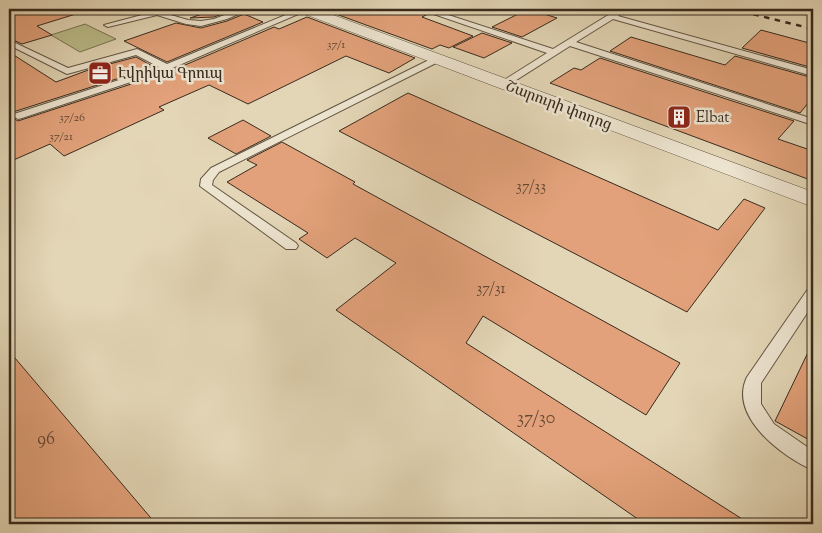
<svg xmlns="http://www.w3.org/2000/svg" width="822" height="533" viewBox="0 0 822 533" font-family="'Sorts Mill Goudy','Noto Serif Armenian',serif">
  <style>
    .green { fill: #babc89; stroke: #797453 }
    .building { fill: #e2a17a; stroke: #382b1d }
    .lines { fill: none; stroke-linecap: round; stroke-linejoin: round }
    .lane-casing { stroke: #635643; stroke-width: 2 }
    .street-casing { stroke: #635643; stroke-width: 1 }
    .lane { fill: #ede4d0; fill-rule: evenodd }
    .street { fill: #ede4d0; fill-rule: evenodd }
    .rail { stroke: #382b1d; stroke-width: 2.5; stroke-dasharray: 5.5 5.5; stroke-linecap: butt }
    .labels { text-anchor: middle; stroke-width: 5; stroke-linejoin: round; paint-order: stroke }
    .far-number-label { font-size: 12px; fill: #624834 }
    .far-poi-label { font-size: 15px; fill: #382b1d; stroke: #ede4d0; text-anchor: start }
    .far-street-label { font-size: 15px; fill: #382b1d; stroke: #ede4d0 }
    .number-label { font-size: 15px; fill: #624834 }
    .near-number-label { font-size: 18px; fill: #624834 }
  </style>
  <rect width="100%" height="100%" fill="#e3d6b6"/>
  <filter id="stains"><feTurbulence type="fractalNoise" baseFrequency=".004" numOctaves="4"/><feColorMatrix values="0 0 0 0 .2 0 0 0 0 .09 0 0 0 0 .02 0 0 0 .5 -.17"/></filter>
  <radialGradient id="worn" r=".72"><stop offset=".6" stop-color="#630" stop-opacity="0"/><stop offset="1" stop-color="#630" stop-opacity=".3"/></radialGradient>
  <path class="green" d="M85 24 116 39 80 52 51 35Z"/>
  <g class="building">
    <path d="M29 9H78L79 13 37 26 52 35 22 44 9 38V10L14 13Z"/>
    <path d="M217 9 233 10 214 17 190 18Z"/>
    <path d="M328 9H417L428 14 422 17 473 36 449 48 440 45 432 49 325 10Z"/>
    <path d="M528 9 557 18 522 37 492 27Z"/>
    <path d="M244 14 263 22 167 62 124 41 176 23 201 28 227 21Z"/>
    <path d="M307 17 415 58 389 73 346 56 248 104 209 85 159 107 164 110 64 156 50 144 9 162V52L56 82 91 69 136 57 154 67 13 112 11 117 18 121 171 71 274 27 279 29Z"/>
    <path d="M761 30 813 44V68L742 48Z"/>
    <path d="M482 33 512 43 484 58 453 47Z"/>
    <path d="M631 37 725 65 735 56 813 78V97L800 113 610 51Z"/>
    <path d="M600 58 794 121 778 139 813 151V181L550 83 574 68 581 70Z"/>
    <path d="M408 93 718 230 744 199 765 208 687 312 339 131Z"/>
    <path d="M243 120 271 136 236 154 208 138Z"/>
    <path d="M282 142 355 182 353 184 680 363 646 415 483 316 466 343 750 524H645L336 310 396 263 355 238 327 258 299 239 308 233 227 182 257 165 247 160Z"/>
    <path d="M813 342V442L775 421Z"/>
    <path d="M9 351 156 524H9Z"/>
  </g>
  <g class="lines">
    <g class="lane-casing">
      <g id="lane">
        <path d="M240 9H250L227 19 201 26 186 24 157 15 108 27 104 25 157 11 188 20 201 21 214 19Z"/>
        <path d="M300 9H310L170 69 22 118 18 119 13 116 14 114 159 67 136 55 67 74 9 45V40L68 68 137 49 167 64Z"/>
        <path d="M419 9H430L553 49 618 9H627L618 16 813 70V76L613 19 576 42 813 119V125L570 46 507 86H501V82L547 53Z"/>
        <path d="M437 56 441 59 440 61 219 172 213 180 212 185 296 243 298 246 296 249H286L200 186 201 179 211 168Z"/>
        <path d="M813 288V304L761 383V404L774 424 813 451V470C782 457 728 416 747 377L808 289Z"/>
      </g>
    </g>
    <g class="street-casing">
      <path id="street" d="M296 9H317L813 192V207L299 12Z"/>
    </g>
    <use href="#lane" class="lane"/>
    <use href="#street" class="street"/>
    <path class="rail" d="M732 9 813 29"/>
  </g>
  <defs>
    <g id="office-square" transform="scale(1.25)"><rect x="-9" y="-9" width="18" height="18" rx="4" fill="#8f2418" stroke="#ede4d0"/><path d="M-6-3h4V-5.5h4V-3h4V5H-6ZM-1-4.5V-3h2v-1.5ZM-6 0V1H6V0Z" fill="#fff"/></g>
    <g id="building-square" transform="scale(1.25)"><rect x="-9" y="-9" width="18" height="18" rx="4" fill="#8f2418" stroke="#ede4d0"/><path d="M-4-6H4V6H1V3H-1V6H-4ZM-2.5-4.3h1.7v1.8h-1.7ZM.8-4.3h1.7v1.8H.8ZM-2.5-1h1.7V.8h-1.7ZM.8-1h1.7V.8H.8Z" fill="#fff"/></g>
  </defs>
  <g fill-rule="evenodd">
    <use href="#office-square" x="100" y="73"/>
    <use href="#building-square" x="679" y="117"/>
  </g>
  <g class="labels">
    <g class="far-number-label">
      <text x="336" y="48">37/1</text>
      <text x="72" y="121">37/26</text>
      <text x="61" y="140">37/21</text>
    </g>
    <g class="far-poi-label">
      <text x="118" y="78">Էվրիկա Գրուպ</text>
      <text x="696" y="122">Elbat</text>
    </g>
    <g class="far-street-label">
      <text transform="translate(559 105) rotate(21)" y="5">Շարուրի փողոց</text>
    </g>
    <g class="number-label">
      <text x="531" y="191">37/33</text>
      <text x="491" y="293">37/31</text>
    </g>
    <g class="near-number-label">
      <text x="536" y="423">37/30</text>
      <text x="46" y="444">96</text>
    </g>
  </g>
  <rect width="822" height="533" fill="none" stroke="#e3d6b6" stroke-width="30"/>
  <rect x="10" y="10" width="802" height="513" fill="none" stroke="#382b1d" stroke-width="2.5"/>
  <rect x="15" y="15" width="792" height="503" fill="none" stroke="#382b1d"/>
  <rect width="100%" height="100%" filter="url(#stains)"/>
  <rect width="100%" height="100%" fill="url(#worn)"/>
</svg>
